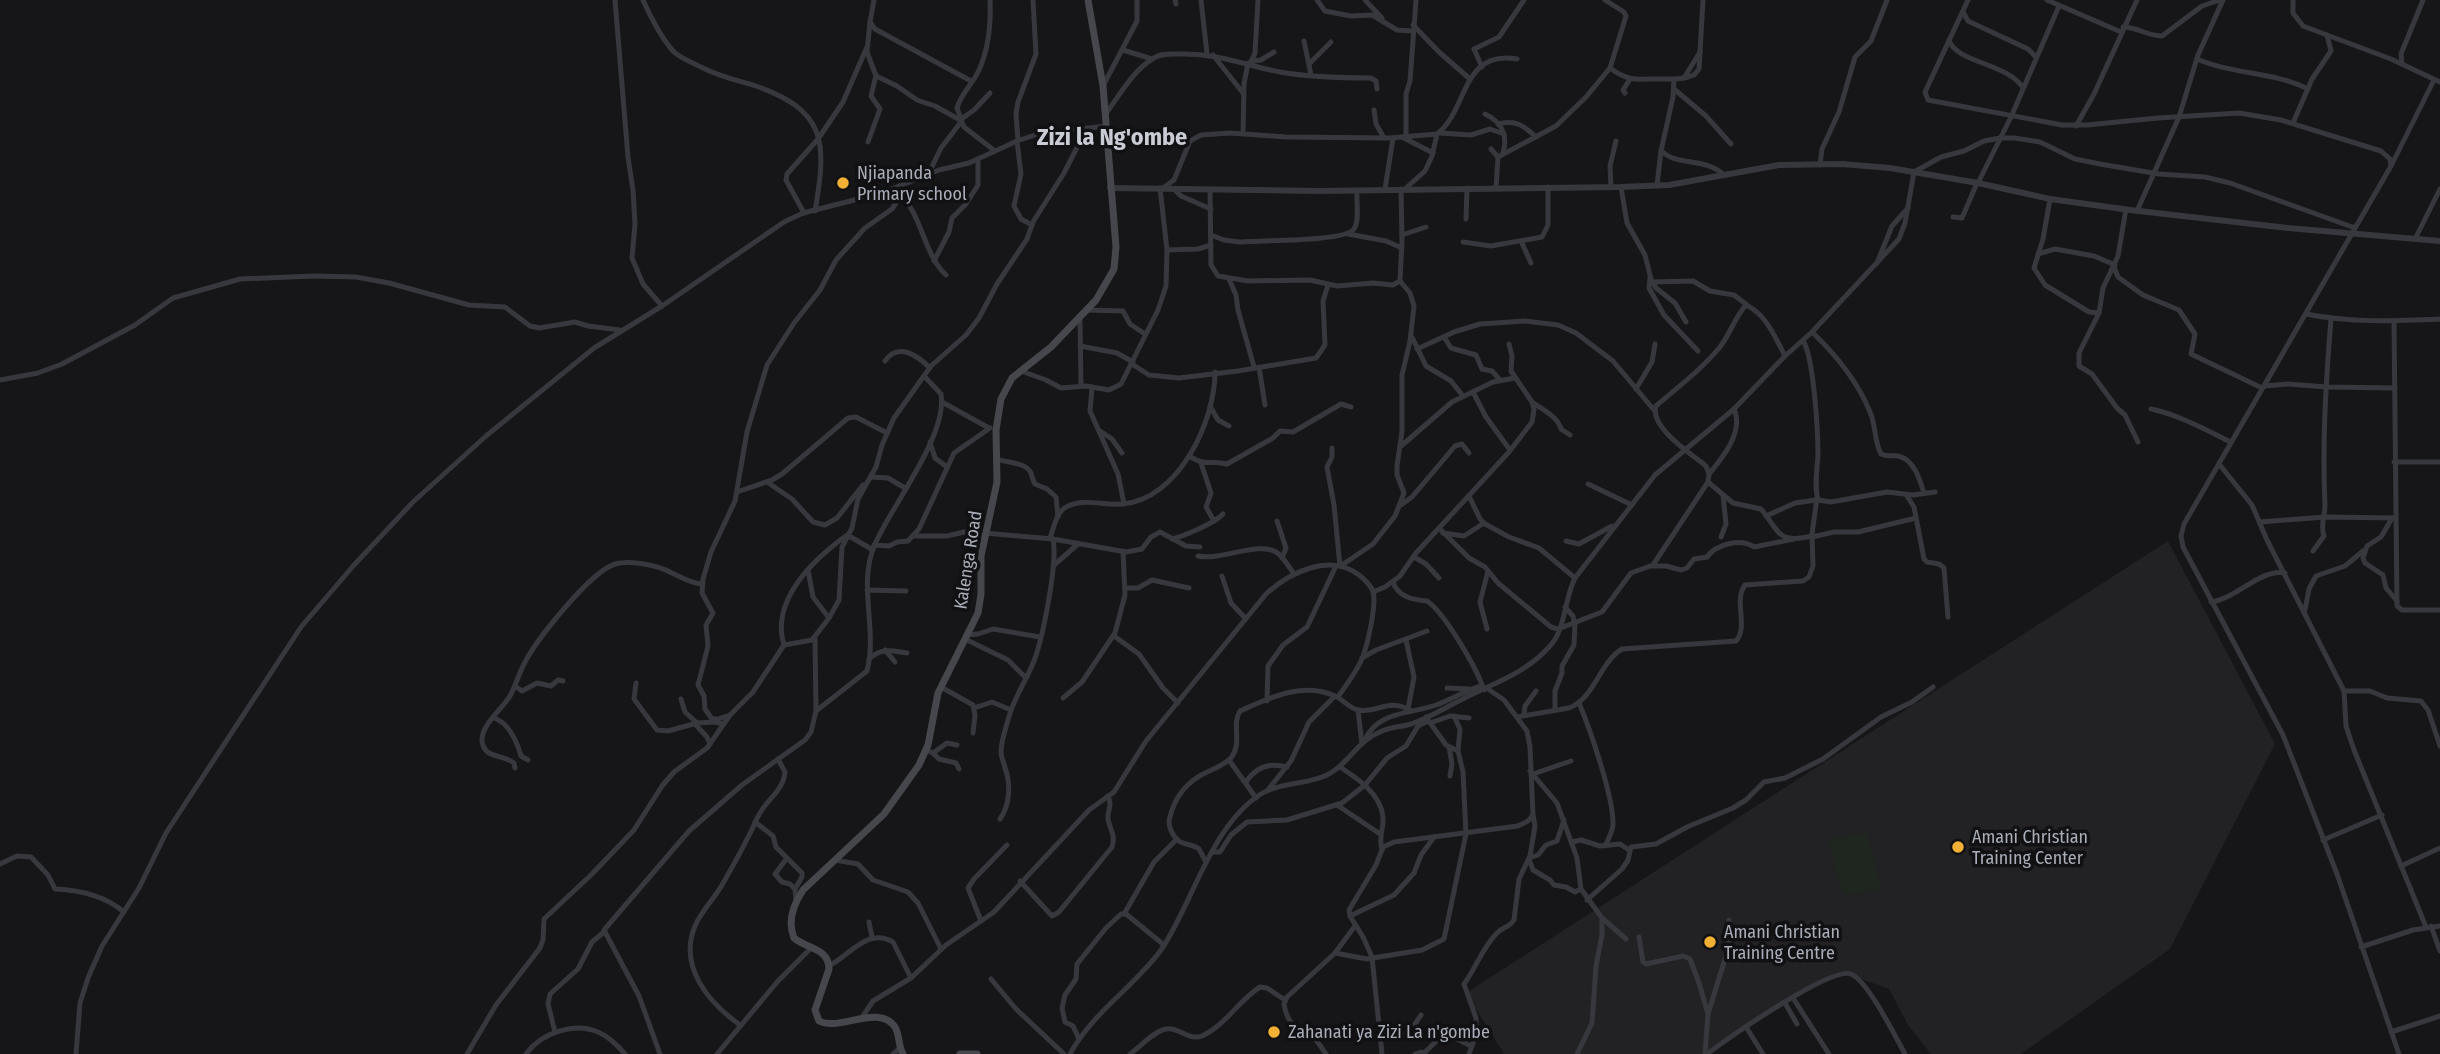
<svg xmlns="http://www.w3.org/2000/svg" width="2440" height="1054" viewBox="0 0 2440 1054" font-family="'Fira Sans Condensed',sans-serif">
  <style>
    .built { fill: #222225 }
    .green { fill: #1e261f }
    .lines { fill: none; stroke-linecap: round; stroke-linejoin: round }
    .minor { stroke: #37383d; stroke-width: 5 }
    .tertiary { stroke: #37383d; stroke-width: 6 }
    .secondary { stroke: #45474d; stroke-width: 7 }
    .poi-dot { fill: #f2b134; stroke: #111113; stroke-width: 2.5 }
    .labels { text-anchor: middle; stroke-width: 7; stroke-linejoin: round; paint-order: stroke }
    .poi-label { font-size: 18px; fill: #a8adb8; stroke: #111113; text-anchor: start }
    .street-label { font-size: 18px; fill: #a8adb8; stroke: #111113 }
    .district-label { font-size: 24px; font-weight: bold; fill: #c9ccd4; stroke: #111113 }
  </style>
  <rect width="100%" height="100%" fill="#161618"/>
  <path class="built" d="M2168 541 2275 744 2170 949 2021 1054H1931L1908 1025 1889 989 1845 973 1820 981 1707 1054H1504L1466 993Z"/>
  <path class="green" d="M1867 832 1881 889 1843 895 1828 840Z"/>
  <g class="lines">
    <g class="minor">
      <path d="M615 0 628 157 633 190 635 224 632 258 643 284 662 306"/>
      <path d="M643 0C651 18 660 36 673 51 680 58 693 63 701 67 718 76 735 80 753 85 827 110 827 142 815 211"/>
      <path d="M874 0 870 22 875 29 971 81"/>
      <path d="M990 0C991 24 989 48 979 70 973 84 961 93 957 108L964 127 995 151"/>
      <path d="M1175 0 1176 4"/>
      <path d="M1201 0 1207 54"/>
      <path d="M1317 0 1325 11 1351 16 1372 15 1397 30 1412 31"/>
      <path d="M1365 0 1382 18"/>
      <path d="M1968 0 1925 92 1928 100 2062 125H2087L2158 118 2239 113 2281 120 2381 151 2390 159 2391 166"/>
      <path d="M2047 0 2121 32"/>
      <path d="M2293 0V13L2303 26 2391 59 2440 82"/>
      <path d="M1963 12 1968 21 2028 49 2036 57"/>
      <path d="M870 22 867 52 876 76 897 86 917 100 935 106 960 120"/>
      <path d="M1413 25 1439 52 1470 79"/>
      <path d="M2123 27C2137 27 2148 36 2162 36L2202 6 2220 0"/>
      <path d="M1949 40C1956 63 2008 63 2023 88"/>
      <path d="M1304 41 1311 75"/>
      <path d="M1123 50 1152 59"/>
      <path d="M1213 55 1243 93"/>
      <path d="M2197 59C2234 75 2272 71 2308 89"/>
      <path d="M1252 61 1261 60 1274 52"/>
      <path d="M1310 63 1331 42"/>
      <path d="M1250 64 1255 53 1258 0"/>
      <path d="M2402 64 2401 54 2423 0"/>
      <path d="M1482 67 1474 49 1499 37 1524 0"/>
      <path d="M1610 68C1631 84 1641 78 1665 79 1676 79 1685 79 1694 75L1699 69 1703 0"/>
      <path d="M1684 78 1700 52"/>
      <path d="M1103 86 1137 21V0"/>
      <path d="M1674 89 1706 116 1731 144"/>
      <path d="M1625 93 1623 90 1630 79"/>
      <path d="M1374 110 1376 124 1384 138"/>
      <path d="M1485 114C1502 122 1508 136 1503 153"/>
      <path d="M1105 115C1119 96 1133 70 1154 58 1161 53 1172 54 1180 54 1219 53 1243 65 1280 72 1309 77 1342 78 1371 78L1376 81 1377 89"/>
      <path d="M960 120 974 110 990 93"/>
      <path d="M2293 123 2312 79 2331 51 2327 35"/>
      <path d="M1498 124C1516 119 1524 126 1536 137"/>
      <path d="M2076 126 2094 94 2137 0"/>
      <path d="M1440 133 1471 135 1490 129 1504 134"/>
      <path d="M1243 134 1244 84 1248 63"/>
      <path d="M1402 137 1433 153"/>
      <path d="M1406 137V94L1410 81 1416 0"/>
      <path d="M1018 140 1016 114 1018 102 1036 54 1033 0"/>
      <path d="M1017 141 1021 174 1014 206 1021 219 1032 225"/>
      <path d="M868 142 880 109 871 96 876 75"/>
      <path d="M1491 149 1498 157"/>
      <path d="M1661 150C1675 167 1704 156 1724 175"/>
      <path d="M1820 164 1822 149 1839 112 1855 57 1871 41 1887 0"/>
      <path d="M928 175 941 148 961 122"/>
      <path d="M1978 183 2011 117 2059 6"/>
      <path d="M1657 185 1661 151 1673 97 1674 80"/>
      <path d="M1611 187 1610 166 1616 141"/>
      <path d="M1621 187 1627 223 1645 255 1651 279 1656 288 1675 303 1686 322"/>
      <path d="M1163 188 1174 180 1190 141 1201 135 1230 133 1286 137 1389 138 1437 134C1468 111 1461 49 1517 59"/>
      <path d="M1406 188 1425 171 1432 156 1437 134"/>
      <path d="M1496 188 1498 157 1556 126 1586 97 1610 68 1626 16 1624 12 1605 0"/>
      <path d="M1174 189 1181 196 1211 209"/>
      <path d="M1385 189 1393 138"/>
      <path d="M1210 190 1211 265 1218 276 1248 281 1310 280 1337 286 1373 283 1393 285 1400 281 1402 241 1401 189"/>
      <path d="M898 193C923 214 922 252 946 275"/>
      <path d="M2050 199 2043 239 2034 268 2045 285 2089 312 2099 313"/>
      <path d="M2126 209 2118 256 2103 288 2099 313 2079 353V366L2092 374 2117 408 2125 415 2138 442"/>
      <path d="M2137 211 2179 117 2198 55 2223 0"/>
      <path d="M804 213 786 180 787 174 818 139 843 102 867 47"/>
      <path d="M1953 217 1962 218 1977 183"/>
      <path d="M1466 219 1467 188"/>
      <path d="M1348 234 1386 241 1402 248"/>
      <path d="M1211 235 1224 240 1239 242C1258 240 1346 242 1354 229 1360 220 1356 201 1357 190"/>
      <path d="M1402 235 1426 227"/>
      <path d="M2415 239 2440 189"/>
      <path d="M1521 241 1531 263"/>
      <path d="M1463 242 1491 246 1542 237 1548 225V187"/>
      <path d="M1167 250 1198 249 1211 245"/>
      <path d="M2038 254 2055 249 2094 256 2115 265"/>
      <path d="M934 261 949 232 952 218 966 204 978 185V159"/>
      <path d="M1877 263 1892 226 1908 208"/>
      <path d="M2114 267 2118 277 2143 295 2179 310 2195 334 2191 354 2262 388"/>
      <path d="M1650 278 1649 288 1664 315 1698 351"/>
      <path d="M1229 279 1236 295 1238 310 1254 367"/>
      <path d="M1652 282 1693 281 1710 291 1734 295 1747 305"/>
      <path d="M1087 310 1123 311 1130 324 1145 334"/>
      <path d="M2306 314C2350 323 2395 321 2440 319"/>
      <path d="M1080 318 1081 386"/>
      <path d="M2394 321 2397 606 2402 610H2440"/>
      <path d="M1812 332C1835 354 1858 382 1870 412 1876 425 1874 441 1881 454 1888 457 1891 455 1898 456 1914 459 1920 480 1924 493"/>
      <path d="M1412 337 1426 366 1451 381 1463 396"/>
      <path d="M1444 337 1451 348 1476 355 1482 369 1492 371 1500 380"/>
      <path d="M1803 341C1814 357 1818 433 1818 456 1817 470 1814 486 1818 500L1831 502 1887 492 1913 495 1935 492"/>
      <path d="M1080 346 1117 353 1133 362"/>
      <path d="M1417 349 1454 332 1480 324 1525 321 1558 325 1576 333 1613 361 1654 410"/>
      <path d="M885 361C898 342 917 355 930 368"/>
      <path d="M1132 364 1149 375 1179 378 1238 371 1316 358 1325 345 1323 301 1328 285"/>
      <path d="M1259 367 1265 405"/>
      <path d="M1021 371 1046 380 1061 388 1086 386 1109 390 1121 384 1158 310 1166 286 1167 250 1160 188"/>
      <path d="M0 380 38 373 62 364 135 325 173 298 240 279 314 276 356 277 389 283 469 305 505 307 530 326 539 328 575 322 588 326 620 330"/>
      <path d="M2264 386 2288 384 2326 387 2395 388"/>
      <path d="M1092 388 1090 411 1118 474 1124 504"/>
      <path d="M1636 389 1652 362 1655 344"/>
      <path d="M1473 392 1486 417 1510 450"/>
      <path d="M942 402 989 428"/>
      <path d="M1532 402C1542 409 1558 417 1561 429L1570 435"/>
      <path d="M1210 406 1218 420 1229 426"/>
      <path d="M2151 409C2177 414 2206 430 2231 442"/>
      <path d="M1100 431 1112 439 1122 453"/>
      <path d="M930 442 935 458 947 467"/>
      <path d="M1400 447 1452 402 1493 382 1515 378"/>
      <path d="M1332 448V457L1327 467 1334 505 1340 566"/>
      <path d="M1189 456C1209 468 1209 459 1227 464L1273 438 1280 431 1293 432 1341 404 1351 407"/>
      <path d="M997 459C1007 463 1026 462 1031 473 1032 476 1033 481 1035 484L1047 489 1056 497 1058 517"/>
      <path d="M2394 462H2440"/>
      <path d="M1201 463 1211 493 1206 507 1214 521"/>
      <path d="M2219 464 2252 505 2267 540 2344 691 2346 726 2354 750 2426 927"/>
      <path d="M1709 474C1723 457 1744 432 1734 409"/>
      <path d="M871 477 888 478 905 488"/>
      <path d="M767 482 792 499 813 522 825 525 837 518 863 485"/>
      <path d="M1708 482 1733 503 1761 509C1780 532 1777 544 1812 536"/>
      <path d="M1588 484 1632 505"/>
      <path d="M737 492 772 480 782 474 848 418 856 417 887 433"/>
      <path d="M1469 496 1480 519 1485 524 1509 537 1539 548 1575 578"/>
      <path d="M1907 496 1914 507 1924 559 1927 562 1939 564 1944 568 1948 617"/>
      <path d="M1401 505 1412 497 1455 446 1462 444 1469 453"/>
      <path d="M1766 516 1795 503 1816 500"/>
      <path d="M2392 518 2381 537 2367 546 2363 558 2365 563 2383 575 2386 588 2397 601"/>
      <path d="M1277 521 1286 548 1282 558"/>
      <path d="M2260 522 2325 517 2395 518"/>
      <path d="M1440 529 1469 558 1485 567 1498 583 1551 627 1558 629 1602 612 1631 573 1653 565 1708 482 1709 474 1706 466C1691 454 1649 427 1656 406 1678 387 1701 370 1720 347 1730 334 1735 317 1746 305 1766 314 1775 337 1785 356"/>
      <path d="M985 533 1053 539 1126 552 1142 549 1151 537 1160 532 1186 546 1200 547"/>
      <path d="M1443 533 1464 536 1484 523"/>
      <path d="M849 536 873 550"/>
      <path d="M915 536H947L964 532 984 536"/>
      <path d="M1721 537 1726 524 1723 495"/>
      <path d="M1812 537 1834 532H1858L1916 518"/>
      <path d="M1050 538C1054 528 1056 511 1068 506 1084 498 1105 506 1122 504 1178 500 1215 422 1215 372"/>
      <path d="M1172 539C1184 536 1215 523 1223 514"/>
      <path d="M1566 541 1579 544 1612 526"/>
      <path d="M874 545 889 546 897 542 908 541 919 529 954 453 990 428"/>
      <path d="M2313 551 2324 536C2320 526 2325 516 2325 505 2322 442 2326 381 2331 319"/>
      <path d="M1198 556C1221 561 1258 541 1276 552 1284 557 1289 567 1294 574"/>
      <path d="M1414 557 1426 564 1439 578"/>
      <path d="M1342 565 1373 544 1395 516 1404 493 1397 475V466L1402 431V375L1410 341 1414 306 1410 293 1400 281"/>
      <path d="M1053 566 1078 544"/>
      <path d="M1652 566H1666L1681 570 1687 568 1694 559 1707 557C1716 544 1741 538 1754 547L1794 539"/>
      <path d="M808 570 813 597 829 618"/>
      <path d="M1222 576 1231 603 1246 619"/>
      <path d="M1393 582C1398 597 1413 600 1427 601 1445 613 1477 669 1484 690"/>
      <path d="M1125 588H1138L1152 580 1189 588"/>
      <path d="M867 590 906 591"/>
      <path d="M1373 592 1385 587 1400 576 1416 553 1509 452 1532 422 1534 409 1532 402 1511 371 1512 356 1509 344"/>
      <path d="M2211 602C2236 599 2261 568 2285 573"/>
      <path d="M1565 607 1573 616 1574 622"/>
      <path d="M2305 610 2309 589 2316 576 2345 566 2363 551"/>
      <path d="M1487 629 1480 602 1488 571"/>
      <path d="M967 635 978 634 993 629 1040 637"/>
      <path d="M1114 636 1139 654 1163 688 1178 703"/>
      <path d="M815 637 816 711"/>
      <path d="M965 639 1008 660 1026 678"/>
      <path d="M1406 640 1414 677 1408 709"/>
      <path d="M784 645C770 600 814 559 847 535"/>
      <path d="M885 650 895 662"/>
      <path d="M1362 658 1376 650 1427 631"/>
      <path d="M869 659C882 647 892 651 907 653"/>
      <path d="M636 683 634 699 657 730 668 731 697 723"/>
      <path d="M515 686 522 691 537 683 551 686 558 680 563 681"/>
      <path d="M941 687 973 705 975 715 973 733"/>
      <path d="M1447 688 1469 689"/>
      <path d="M2344 691H2370L2387 698 2421 701 2428 710 2440 746"/>
      <path d="M1063 698 1082 682 1115 633 1125 595 1123 551"/>
      <path d="M681 699 685 712 697 723 715 722 723 724"/>
      <path d="M1267 701 1268 666 1283 645 1307 627 1336 566"/>
      <path d="M1579 703C1590 729 1614 798 1613 825 1612 833 1608 840 1605 846"/>
      <path d="M974 708 992 702 1011 710"/>
      <path d="M1358 710 1362 744"/>
      <path d="M1555 710V691L1562 673V666L1574 645 1575 622"/>
      <path d="M730 715 718 719H712L705 709 704 696 698 685 708 646 706 625 713 613 702 593 703 579 711 552 735 501 747 432 767 365 794 323 820 290 836 260 865 228 892 209 896 203 899 186"/>
      <path d="M1524 715 1525 706 1536 691"/>
      <path d="M1454 716 1460 729 1458 751"/>
      <path d="M1517 717 1569 708C1595 698 1599 663 1622 649L1736 641C1749 626 1733 601 1745 585L1803 581 1809 577 1813 566 1812 534 1817 498"/>
      <path d="M494 718C509 723 517 742 521 756L528 760"/>
      <path d="M694 723 707 737 710 744"/>
      <path d="M1430 723 1450 716 1469 718"/>
      <path d="M1365 740C1377 711 1411 714 1436 705 1452 699 1466 690 1482 686"/>
      <path d="M1449 747 1452 764 1450 776"/>
      <path d="M926 750 933 753 939 759 956 763 959 769"/>
      <path d="M933 753 947 743 957 745"/>
      <path d="M1229 760 1256 798"/>
      <path d="M1340 767C1357 778 1381 794 1383 817 1384 829 1378 837 1382 850"/>
      <path d="M515 768 514 763C503 754 484 759 482 741 481 725 502 709 510 696 516 685 519 673 525 662 538 638 590 572 615 564 630 560 658 565 672 573 683 578 690 583 702 584"/>
      <path d="M1530 771 1557 803 1577 858 1581 889 1602 918V935L1596 966 1592 1023 1577 1054"/>
      <path d="M1533 774 1571 761"/>
      <path d="M1246 782C1256 767 1269 762 1287 767"/>
      <path d="M1267 791 1291 761 1309 722 1335 696"/>
      <path d="M1337 805 1380 834"/>
      <path d="M1000 819C1010 805 1011 784 1005 768 1004 762 1001 758 1001 752 1001 742 1005 730 1008 720 1013 699 1026 681 1034 661 1043 637 1058 562 1053 539"/>
      <path d="M755 822 773 836 776 847 802 873V877L795 889"/>
      <path d="M2323 840 2382 815"/>
      <path d="M1572 842 1581 840 1600 846 1620 844 1629 850"/>
      <path d="M1212 852H1220L1231 835 1247 822 1287 820 1342 803 1365 785 1387 758 1406 746 1418 726 1428 721"/>
      <path d="M787 858 775 874 782 882 790 884 795 889 796 900"/>
      <path d="M1529 858 1538 855 1546 845 1557 841 1564 820"/>
      <path d="M1529 859 1533 870 1550 880 1554 885 1566 887 1575 892 1581 889"/>
      <path d="M835 860 858 864 873 880 908 892 918 903 941 949"/>
      <path d="M1206 862 1199 849C1193 844 1184 845 1179 841 1172 836 1167 824 1170 817 1175 796 1188 781 1207 772 1216 768 1224 765 1231 758 1243 743 1231 725 1240 711 1269 698 1304 681 1335 696 1343 699 1348 708 1358 710 1378 714 1388 697 1411 711"/>
      <path d="M0 864 17 856 31 857 48 875 55 889C79 890 105 896 124 912"/>
      <path d="M2401 866 2440 848"/>
      <path d="M1020 881 1052 916 1059 912 1112 847C1116 835 1110 830 1108 819 1107 809 1113 808 1108 796"/>
      <path d="M1587 900 1622 869 1628 860 1631 847 1656 844 1687 827 1733 808 1746 800 1764 782 1785 778 1823 759 1881 717 1912 702 1933 687"/>
      <path d="M1124 914 1154 862 1177 839"/>
      <path d="M1350 916 1394 895 1414 873 1421 855 1434 837"/>
      <path d="M1602 918 1626 939"/>
      <path d="M981 921 968 888 974 879 1007 845"/>
      <path d="M869 922 872 937"/>
      <path d="M2431 926 2440 951"/>
      <path d="M1639 937 1643 962 1646 964 1683 956 1690 959 1699 983 1707 1011"/>
      <path d="M2361 947 2413 930 2440 926"/>
      <path d="M1335 953 1367 959 1422 950 1444 939 1466 834 1463 772 1458 751 1446 745 1426 717"/>
      <path d="M829 966C850 955 868 927 893 942L911 978"/>
      <path d="M991 979 1016 1009 1064 1054"/>
      <path d="M1793 998 1829 1054"/>
      <path d="M1785 1003 1797 1024"/>
      <path d="M861 1019 873 1001 911 978 946 945 994 912 1089 810 1114 792 1146 741 1266 594C1289 573 1330 552 1359 575 1364 579 1370 585 1373 591 1377 605 1367 648 1361 661 1355 674 1346 685 1338 697"/>
      <path d="M740 1025C709 1003 678 967 695 926 701 911 714 899 722 885 731 869 740 854 748 837 753 829 755 821 760 813 768 799 784 789 785 772L778 759"/>
      <path d="M1746 1027 1763 1054"/>
      <path d="M555 1032 548 1004 550 994 578 969 592 942 604 932"/>
      <path d="M2391 1032 2440 1016"/>
      <path d="M1381 1037C1403 1039 1410 1033 1421 1015"/>
      <path d="M1079 1039 1073 1026 1065 1022 1062 1008 1065 995 1076 979 1077 964 1106 928 1121 914H1126L1164 945"/>
      <path d="M1424 1053 1445 1033 1471 1046"/>
      <path d="M76 1054 80 1003 88 978 102 946 139 888 166 833 301 627 354 565 413 502 486 436 594 348 662 306 784 222 803 213 882 193 939 170 969 163 1017 141 1038 134 1106 126"/>
      <path d="M467 1054 496 1005 540 948 543 940 544 919 592 874 634 830 662 786 674 772 707 748 730 715 753 692 784 645 812 640 829 618 839 600 842 547 852 528 858 499 876 467 882 445 894 418 931 366 966 335 979 318 997 284 1027 239 1033 222 1064 173 1087 128"/>
      <path d="M526 1054C541 1033 575 1021 600 1033 609 1037 618 1046 625 1054"/>
      <path d="M660 1054 639 996 604 930 689 831 742 785 805 740 811 732 816 711 867 671C878 629 857 585 875 544 892 505 948 435 941 394L924 376"/>
      <path d="M717 1054 778 981 811 948"/>
      <path d="M893 1054 900 1048"/>
      <path d="M1070 1054C1092 1013 1134 987 1161 950 1192 905 1211 825 1261 794 1281 782 1306 785 1327 775 1348 765 1357 741 1380 732 1389 727 1401 727 1411 724 1429 718 1446 707 1463 699 1494 683 1526 673 1549 647 1566 630 1564 599 1575 578L1655 475 1734 409 1785 356 1812 332 1899 239 1905 223 1914 172 1941 157 1964 151 1984 141 2000 138H2014L2040 142 2075 159 2100 164 2159 174 2205 177 2230 183 2355 228"/>
      <path d="M1130 1054C1140 1047 1154 1031 1166 1029 1179 1027 1189 1041 1202 1036 1226 1025 1239 1000 1260 987L1267 988 1285 1000"/>
      <path d="M1326 1054C1322 1049 1319 1043 1315 1039 1300 1027 1288 1029 1284 1004L1287 997 1335 953 1355 926"/>
      <path d="M1382 1054 1372 957 1363 937 1350 916 1349 910 1376 865 1383 847 1394 842 1518 826 1528 821 1533 815 1530 747 1527 731 1504 700 1488 689"/>
      <path d="M1415 1054 1421 1052 1425 1054"/>
      <path d="M1469 1054 1476 1035V1018L1464 984C1476 968 1482 948 1497 933 1502 927 1509 928 1514 920L1519 879 1530 856 1535 826 1533 815"/>
      <path d="M1705 1054 1708 1014 1729 946V920"/>
      <path d="M1707 1054C1727 1039 1831 966 1851 974 1868 981 1895 1036 1905 1054"/>
      <path d="M2399 1054 2337 874 2283 735 2183 547 2181 536 2184 524 2391 166 2434 80"/>
    </g>
    <path class="tertiary" d="M1110 188 1319 191 1621 187 1669 185 1779 165 1842 164 1890 168 1978 183 2050 199 2130 210 2288 228 2440 241"/>
    <g class="secondary">
      <path d="M903 1054C898 1046 900 1035 895 1027 878 1003 840 1032 819 1021L815 1010 829 969C829 948 807 949 794 938 787 921 793 905 803 890L884 814 919 765 928 745 938 693 978 613 981 594V556L997 482 996 430 1001 399 1012 378 1051 347 1096 300 1114 269 1116 247 1103 86 1088 0"/>
      <path d="M960 1054H977"/>
    </g>
  </g>
  <g class="poi-dot">
    <circle cx="843" cy="183" r="7"/>
    <circle cx="1958" cy="847" r="7"/>
    <circle cx="1710" cy="942" r="7"/>
    <circle cx="1274" cy="1032" r="7"/>
  </g>
  <g class="labels">
    <g class="poi-label">
      <text x="857" y="179">Njiapanda<tspan x="857" dy="21">Primary school</tspan></text>
      <text x="1972" y="843">Amani Christian<tspan x="1972" dy="21">Training Center</tspan></text>
      <text x="1724" y="938">Amani Christian<tspan x="1724" dy="21">Training Centre</tspan></text>
      <text x="1288" y="1038">Zahanati ya Zizi La n'gombe</text>
    </g>
    <g class="street-label">
      <text transform="translate(968 560) rotate(-81)" y="6">Kalenga Road</text>
    </g>
    <g class="district-label">
      <text x="1112" y="145">Zizi la Ng'ombe</text>
    </g>
  </g>
</svg>
